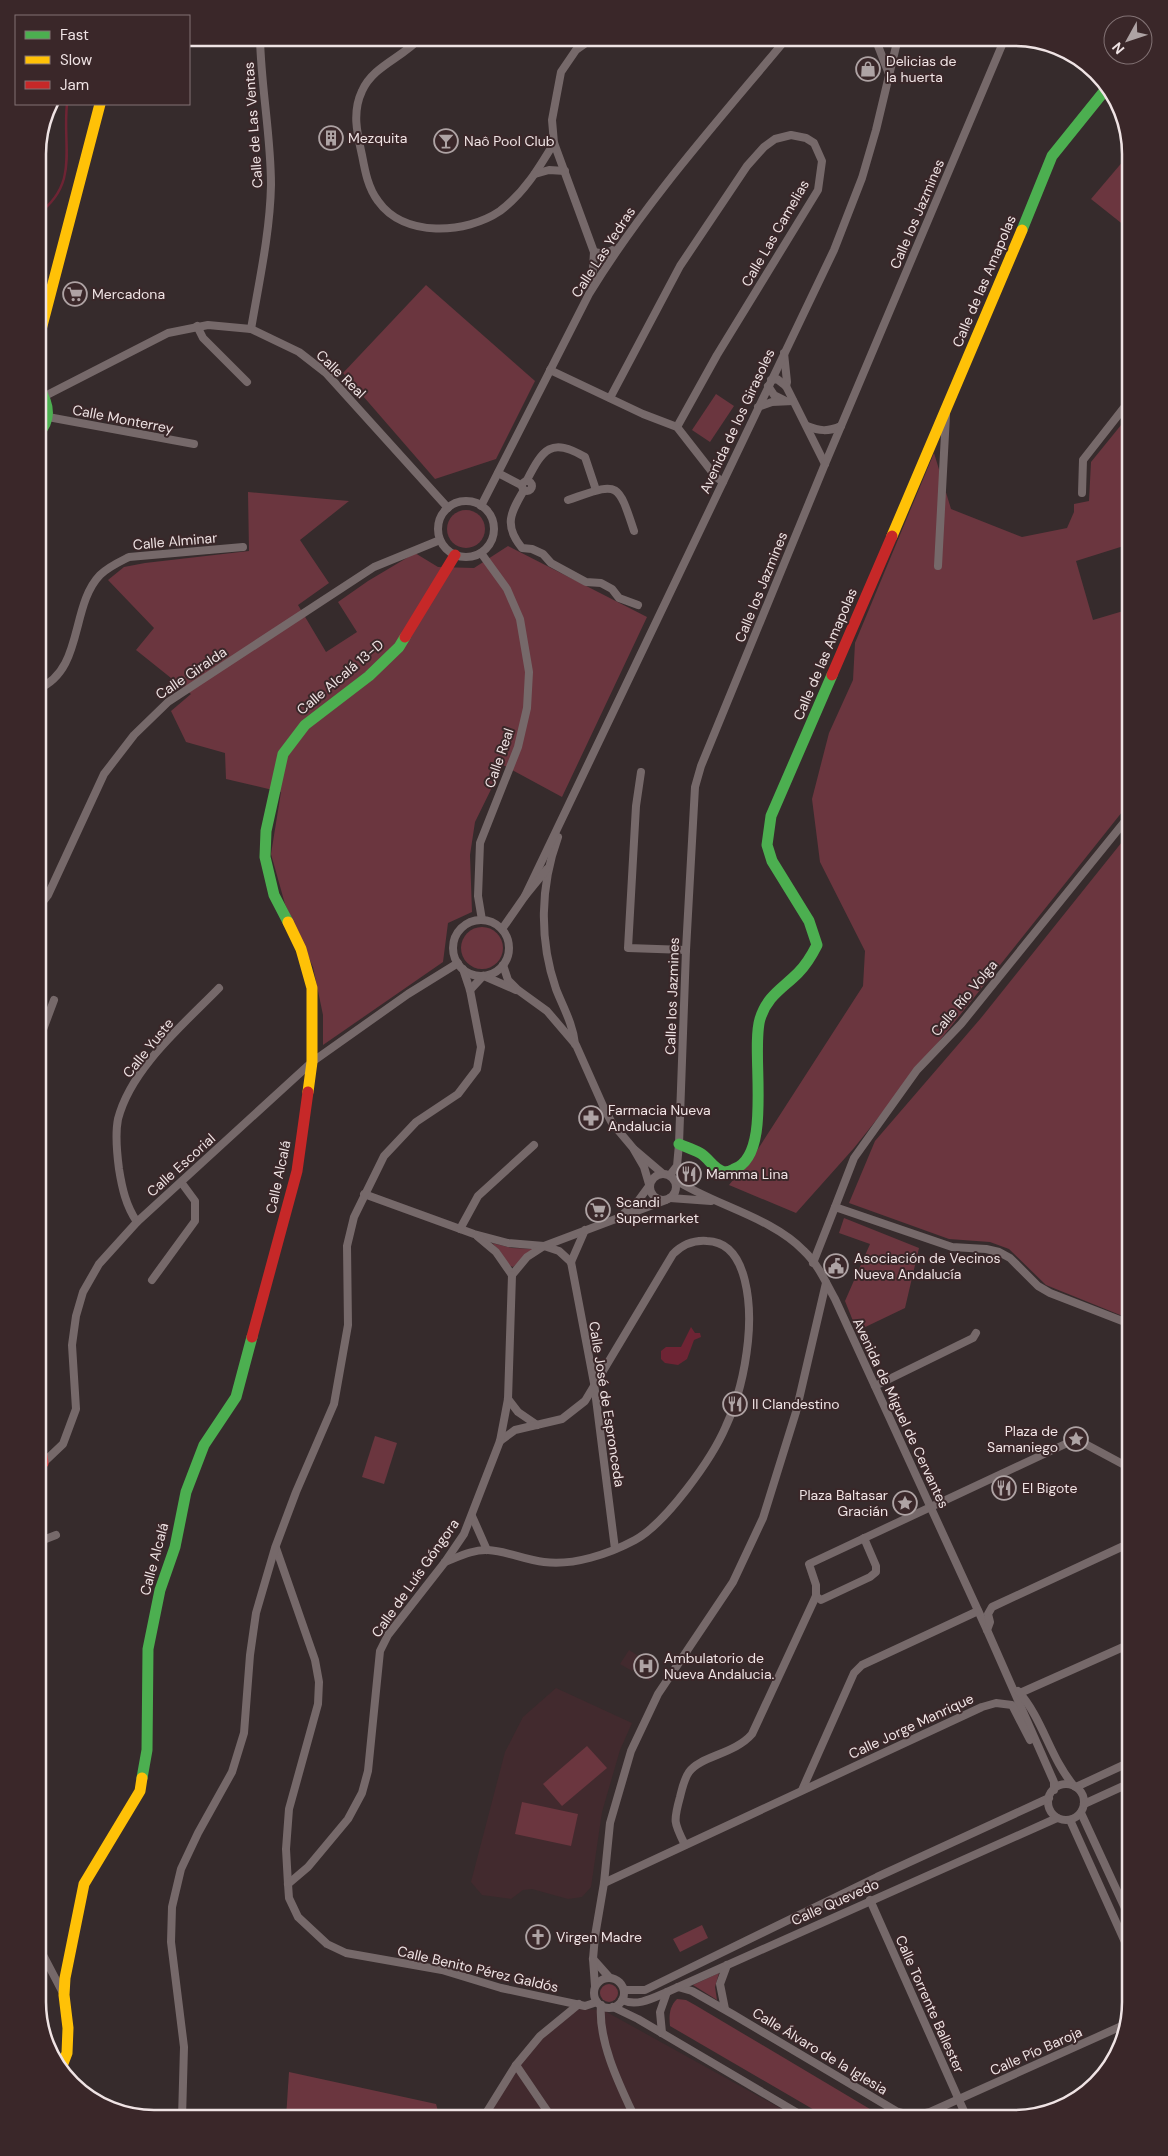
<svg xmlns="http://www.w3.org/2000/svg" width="1168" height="2156" viewBox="0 0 1168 2156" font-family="'DM Sans',sans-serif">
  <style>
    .built { fill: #422a2e }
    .green { fill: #6b363f }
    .water { fill: #6e2434 }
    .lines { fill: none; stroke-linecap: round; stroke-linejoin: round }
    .stream { stroke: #6e2434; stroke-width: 2.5 }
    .street { stroke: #76696a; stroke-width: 8 }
    .fast { stroke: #4caf50; stroke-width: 11 }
    .slow { stroke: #ffc107; stroke-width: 11 }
    .jam { stroke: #c62828; stroke-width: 11 }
    .labels { text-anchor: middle; stroke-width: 4; stroke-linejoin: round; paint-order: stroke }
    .poi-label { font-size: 14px; fill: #efe3e4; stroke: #3a2729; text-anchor: start }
    .street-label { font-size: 14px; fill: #efe3e4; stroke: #3a2729 }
    .rim { fill: none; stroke: #efe3e4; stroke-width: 2.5 }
  </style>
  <rect width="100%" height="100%" fill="#362b2c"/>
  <g class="built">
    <path d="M629 1650 658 1668 650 1681 635 1672 638 1667 636 1665 632 1671 620 1664Z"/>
    <path d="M556 1688 632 1723 620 1750 602 1812 591 1887 582 1897 568 1899 532 1889 523 1890 511 1899 482 1895 471 1882 505 1752 523 1717Z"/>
    <path d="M579 2009 603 2010 798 2118H486L520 2063 541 2037Z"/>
  </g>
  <g class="green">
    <path d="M1130 153V230L1091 199Z"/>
    <path d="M426 285 535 381 496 459 435 479 343 373Z"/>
    <path d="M716 394 734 406 710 442 692 430Z"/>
    <path d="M1130 414V544L1076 561 1093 620 1130 609V802L854 1148 796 1213 729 1185 758 1149 863 986 865 951 820 862 812 799 829 733 853 680 855 643 934 453 951 509 1022 537 1067 528 1074 512V504L1089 501 1091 462Z"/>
    <path d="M248 492 349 501 300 540 329 583 298 605 326 652 357 632 338 602 368 581 415 553 438 567 474 568 508 546 647 617 562 797 503 765 475 822 470 855 472 912 448 923 443 962 323 1045V1015L313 967 285 904 271 854 281 792 226 779 225 753 186 742 171 711 191 694 136 650 154 628 108 580 124 567 145 563 249 551Z"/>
    <circle cx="466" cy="529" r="19"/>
    <path d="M1130 832V1319L1046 1285 1009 1249 990 1242 949 1239 849 1203 875 1141 981 1018Z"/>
    <circle cx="482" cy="948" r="21"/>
    <path d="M844 1218 919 1248 905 1308 857 1331 845 1301 870 1244 839 1233Z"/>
    <path d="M492 1243 512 1248 534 1249 513 1267 508 1265 500 1251Z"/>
    <path d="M375 1436 397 1443 384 1484 362 1477Z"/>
    <path d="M587 1746 607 1768 562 1806 543 1784Z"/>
    <path d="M522 1802 578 1814 571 1846 515 1834Z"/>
    <path d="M702 1925 708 1938 680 1952 673 1939Z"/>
    <path d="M719 1973 715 1987 717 2000 693 1985Z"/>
    <circle cx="609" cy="1993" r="9"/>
    <path d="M677 1999 686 2000 695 2005 885 2118H828L670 2026C669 2016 669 2007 677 1999Z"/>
    <path d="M289 2072 436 2104 440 2118H286Z"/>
  </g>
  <path class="water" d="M691 1327 695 1333H700L701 1337 694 1340 687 1359 678 1365 665 1363 661 1359V1351L666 1347H681Z"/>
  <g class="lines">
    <path class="stream" d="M38 214C80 183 62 147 67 104"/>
    <g class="street">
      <path d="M420 38C402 58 373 66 362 91 352 112 357 133 362 155 365 171 368 188 378 201 404 238 466 234 500 211 524 193 539 168 554 143"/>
      <path d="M875 38 889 74"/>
      <path d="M535 174 549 170 565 171"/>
      <path d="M594 252 605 254 616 248"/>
      <path d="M592 284 594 252 554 143 552 120 561 72 576 50 593 38"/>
      <path d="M197 326 203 338 247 382"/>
      <path d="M251 329C259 282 270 233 271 185 271 136 261 87 260 38"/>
      <path d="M784 353 787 382 786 386"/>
      <path d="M550 370 643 414 677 427 716 477 723 482"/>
      <path d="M771 380 777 379 786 386 825 464"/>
      <path d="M768 386 774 395 784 400"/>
      <path d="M45 396 168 333 208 325 251 329 299 352 326 373 448 508"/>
      <path d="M610 398 680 266 747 166 764 147 775 139 791 135 806 138 814 143 822 161 818 190 717 355 677 427"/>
      <path d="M758 407 772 402 793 401"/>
      <path d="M48 417 194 444"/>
      <path d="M807 426C819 431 828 432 841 426"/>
      <path d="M498 473 521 485"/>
      <path d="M527 480C543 449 551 437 585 457L596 490"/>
      <circle cx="527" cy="486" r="5"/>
      <path d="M524 490C511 512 503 525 522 548L532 549 543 554 551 563 586 582 601 583 612 589 619 598 638 605"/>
      <path d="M1082 493 1083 460 1130 400"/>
      <path d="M568 500C618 483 617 479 634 531"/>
      <circle cx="466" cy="529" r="28"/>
      <path d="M481 506 589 294C645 202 718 121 787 38"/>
      <path d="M481 553 507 589 520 619 529 672 527 708 518 747 480 843 478 896 482 920"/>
      <path d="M938 566 946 415"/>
      <path d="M38 689C84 670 70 606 100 575 108 567 119 562 129 557L243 547"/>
      <path d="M641 772 636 806 628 948 686 950"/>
      <path d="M558 837C540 886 539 940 556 989 563 1007 573 1024 575 1044"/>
      <path d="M525 896 834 250 862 178 876 130 898 38"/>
      <path d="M38 908 48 895 104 774 134 735 168 702 374 567 440 540"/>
      <circle cx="481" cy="948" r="28"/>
      <path d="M502 929 525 896 547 869"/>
      <path d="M503 965 508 980 518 990 547 1011 576 1045 604 1108 612 1123 633 1148 644 1167 649 1184"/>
      <path d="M484 976 516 990"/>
      <path d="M470 990 483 976"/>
      <path d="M38 1043 54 1000"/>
      <path d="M635 1150 662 1173"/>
      <circle cx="663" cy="1187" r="13"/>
      <path d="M670 1175 677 1166 679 1144 686 950 695 787 701 766 825 464 1005 38"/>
      <path d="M674 1179C713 1205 772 1217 804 1251 818 1264 826 1283 835 1299L987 1630C1009 1680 1031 1731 1054 1782V1790"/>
      <path d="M364 1194 474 1234 508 1243 544 1246 559 1251 571 1262"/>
      <path d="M670 1198 711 1201"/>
      <path d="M835 1207 854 1158 917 1070 961 1024 1130 815"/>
      <path d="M622 1215 638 1201 649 1186"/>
      <path d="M137 1222C126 1206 122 1188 119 1169 117 1154 115 1134 118 1119 131 1068 184 1024 219 988"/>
      <path d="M460 1229 478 1196 534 1145"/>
      <path d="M477 1236 496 1252 512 1275"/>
      <path d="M571 1262 594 1383 615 1549"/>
      <path d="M571 1262 585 1230"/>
      <path d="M813 1263 835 1207 952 1247 986 1249 999 1252 1010 1258 1038 1286 1050 1293 1130 1324"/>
      <path d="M512 1275 527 1257 544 1246 666 1200"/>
      <path d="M152 1280 195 1221V1201L181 1182"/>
      <path d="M875 1386 973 1338 976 1333"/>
      <path d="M508 1399 518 1412 537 1425"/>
      <path d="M43 1463 63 1444 76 1409 72 1345 76 1316 83 1292 99 1264 137 1222 312 1062 408 994 458 963"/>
      <path d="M472 1516 487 1550"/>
      <path d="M38 1542 56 1535"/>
      <path d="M276 1548 315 1660 319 1682 318 1704 289 1809 286 1849 288 1884 289 1898 298 1917 327 1944 346 1953 442 1970 501 1988 585 2006 597 2002"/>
      <path d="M445 1562C458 1557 474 1549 488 1550 507 1551 525 1560 544 1562 573 1566 609 1554 635 1540 666 1523 712 1459 726 1426 738 1400 745 1370 748 1341 751 1311 750 1242 707 1241 694 1240 683 1244 673 1254L585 1401 562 1419 515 1430 500 1441"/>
      <path d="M816 1596 821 1600 870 1577 876 1572V1566L864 1538"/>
      <path d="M987 1630 990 1622 988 1614 992 1607 1130 1543"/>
      <path d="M1018 1691C1043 1719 1050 1758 1074 1786"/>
      <path d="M1020 1693 1130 1644"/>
      <circle cx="1066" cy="1802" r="18"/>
      <path d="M1076 1787 1130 1762"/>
      <path d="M802 1790 854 1673 862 1665 978 1611"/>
      <path d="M1084 1804 1130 1783"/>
      <path d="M1081 1813 1130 1919"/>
      <path d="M1070 1820 1130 1953"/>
      <path d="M685 1845C674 1823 673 1822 680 1797 682 1789 684 1779 689 1772 700 1756 735 1754 752 1734L816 1596V1585L809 1564 1076 1439 1130 1468"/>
      <path d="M604 1883 982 1707 996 1703 1012 1705 1030 1740"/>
      <path d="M288 1884 308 1867 348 1819 362 1793 368 1771 380 1651 388 1635 445 1562 464 1534 500 1441 508 1399 512 1275"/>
      <path d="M870 1900 967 2118"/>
      <path d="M38 1935 41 1951 64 1995"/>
      <path d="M593 1959 609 1977"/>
      <circle cx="609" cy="1993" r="15"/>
      <path d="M595 1986 593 1959 595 1936 604 1883 610 1823 631 1751 658 1694 733 1582 763 1518 796 1412 826 1283"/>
      <path d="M678 1987 692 1991 734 2015 896 2111 913 2116 930 2112 1124 2025"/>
      <path d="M624 1990H645L877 1877 1049 1798"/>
      <path d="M622 2000C637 2007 653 1998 667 1992L1057 1818"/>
      <path d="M601 2005C598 2042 620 2086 635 2118"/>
      <path d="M613 2007 638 2019 806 2118"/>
      <path d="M725 2009 720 1984 727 1965"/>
      <path d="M662 2033 660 2012 667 1992"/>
      <path d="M516 2065 552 2118"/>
      <path d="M182 2118 184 2047 171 1942 172 1907 181 1869 198 1833 232 1772 244 1733 250 1655 256 1613 275 1548 296 1492 334 1404 348 1325 347 1246 354 1217 384 1156 416 1122 458 1094 477 1069 481 1047 470 990 463 969"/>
      <path d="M483 2118 516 2065 540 2036 579 2004"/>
    </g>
    <g class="fast">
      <path d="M1022 230 1052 156 1106 89"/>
      <path d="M38 387C49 403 52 419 38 434"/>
      <path d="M288 922 274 895 265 857 266 831 283 754 305 725 369 676 399 647 405 637"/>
      <path d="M679 1144C686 1147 693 1149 700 1153 709 1158 713 1169 724 1172 728 1172 731 1171 734 1169 774 1155 750 1052 760 1019 767 996 782 989 798 973 806 965 812 955 817 945L809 921 772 861 767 845 771 816 832 675"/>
      <path d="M142 1778 147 1750 148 1649 160 1590 175 1547 186 1492 204 1445 236 1397 252 1337"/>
    </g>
    <g class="slow">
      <path d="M38 341 100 104"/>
      <path d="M892 536 1022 230"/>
      <path d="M288 922 301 949 312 988V1062L308 1092"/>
      <path d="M62 2066 67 2053 68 2028 64 1995 65 1978 84 1884 140 1791 142 1778"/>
    </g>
    <g class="jam">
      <path d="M405 637 455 555"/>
      <path d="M832 675 892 536"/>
      <path d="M252 1337 297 1171 308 1092"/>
      <path d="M38 1429 43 1463 38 1465"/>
    </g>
  </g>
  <defs>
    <g id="shop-ring" transform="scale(1.25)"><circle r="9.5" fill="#3a2729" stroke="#aea3a4" stroke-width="1.5"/><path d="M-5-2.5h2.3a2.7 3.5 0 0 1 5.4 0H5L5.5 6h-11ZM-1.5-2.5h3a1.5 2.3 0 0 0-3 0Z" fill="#aea3a4"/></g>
    <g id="building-ring" transform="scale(1.25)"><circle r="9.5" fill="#3a2729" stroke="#aea3a4" stroke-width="1.5"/><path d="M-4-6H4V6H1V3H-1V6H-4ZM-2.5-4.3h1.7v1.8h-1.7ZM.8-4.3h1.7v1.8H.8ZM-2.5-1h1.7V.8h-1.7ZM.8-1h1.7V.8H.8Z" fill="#aea3a4"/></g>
    <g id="bar-ring" transform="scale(1.25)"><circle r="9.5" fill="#3a2729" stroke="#aea3a4" stroke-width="1.5"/><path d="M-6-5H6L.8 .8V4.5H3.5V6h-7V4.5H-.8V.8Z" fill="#aea3a4"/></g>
    <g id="supermarket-ring" transform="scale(1.25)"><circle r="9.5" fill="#3a2729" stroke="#aea3a4" stroke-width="1.5"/><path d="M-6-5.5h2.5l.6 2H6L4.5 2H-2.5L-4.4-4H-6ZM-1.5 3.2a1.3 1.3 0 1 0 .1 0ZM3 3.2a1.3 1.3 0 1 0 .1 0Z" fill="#aea3a4"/></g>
    <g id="pharmacy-ring" transform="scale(1.25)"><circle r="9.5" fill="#3a2729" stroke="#aea3a4" stroke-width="1.5"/><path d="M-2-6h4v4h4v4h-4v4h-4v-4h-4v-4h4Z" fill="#aea3a4"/></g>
    <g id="restaurant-ring" transform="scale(1.25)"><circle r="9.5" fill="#3a2729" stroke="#aea3a4" stroke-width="1.5"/><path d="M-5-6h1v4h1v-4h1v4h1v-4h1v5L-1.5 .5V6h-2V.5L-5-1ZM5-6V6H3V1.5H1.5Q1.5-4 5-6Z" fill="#aea3a4"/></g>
    <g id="civic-ring" transform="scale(1.25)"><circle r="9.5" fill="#3a2729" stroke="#aea3a4" stroke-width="1.5"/><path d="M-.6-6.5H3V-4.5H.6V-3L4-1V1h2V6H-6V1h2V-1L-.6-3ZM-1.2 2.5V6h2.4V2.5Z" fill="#aea3a4"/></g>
    <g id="sight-ring" transform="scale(1.25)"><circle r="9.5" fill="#3a2729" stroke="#aea3a4" stroke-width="1.5"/><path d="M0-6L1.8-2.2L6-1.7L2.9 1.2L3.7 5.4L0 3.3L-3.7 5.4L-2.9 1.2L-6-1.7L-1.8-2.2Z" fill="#aea3a4"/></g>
    <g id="hospital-ring" transform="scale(1.25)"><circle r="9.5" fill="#3a2729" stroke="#aea3a4" stroke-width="1.5"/><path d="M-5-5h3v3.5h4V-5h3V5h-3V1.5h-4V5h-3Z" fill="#aea3a4"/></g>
    <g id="church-ring" transform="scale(1.25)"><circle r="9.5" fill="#3a2729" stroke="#aea3a4" stroke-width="1.5"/><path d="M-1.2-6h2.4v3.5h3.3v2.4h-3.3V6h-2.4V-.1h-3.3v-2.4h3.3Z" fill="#aea3a4"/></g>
  </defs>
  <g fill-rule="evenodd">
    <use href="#shop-ring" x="868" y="69"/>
    <use href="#building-ring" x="331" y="138"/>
    <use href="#bar-ring" x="446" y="141"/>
    <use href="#supermarket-ring" x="75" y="294"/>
    <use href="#pharmacy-ring" x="591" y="1118"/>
    <use href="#restaurant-ring" x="689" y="1174"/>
    <use href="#supermarket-ring" x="598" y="1210"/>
    <use href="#civic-ring" x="836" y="1266"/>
    <use href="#restaurant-ring" x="735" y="1404"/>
    <use href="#sight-ring" x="1076" y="1439"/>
    <use href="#restaurant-ring" x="1004" y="1488"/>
    <use href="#sight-ring" x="905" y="1503"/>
    <use href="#hospital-ring" x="646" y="1666"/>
    <use href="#church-ring" x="538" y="1937"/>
  </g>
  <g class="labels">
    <g class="poi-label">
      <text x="886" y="66">Delicias de<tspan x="886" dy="16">la huerta</tspan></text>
      <text x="348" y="143">Mezquita</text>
      <text x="464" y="146">Naô Pool Club</text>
      <text x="92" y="299">Mercadona</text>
      <text x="608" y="1115">Farmacia Nueva<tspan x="608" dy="16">Andalucia</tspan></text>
      <text x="706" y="1179">Mamma Lina</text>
      <text x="616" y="1207">Scandi<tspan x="616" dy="16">Supermarket</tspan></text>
      <text x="854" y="1263">Asociación de Vecinos<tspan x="854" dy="16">Nueva Andalucía</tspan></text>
      <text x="752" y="1409">Il Clandestino</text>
      <text x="1058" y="1436" text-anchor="end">Plaza de<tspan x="1058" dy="16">Samaniego</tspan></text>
      <text x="1022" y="1493">El Bigote</text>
      <text x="888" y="1500" text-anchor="end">Plaza Baltasar<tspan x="888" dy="16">Gracián</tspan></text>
      <text x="664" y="1663">Ambulatorio de<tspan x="664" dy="16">Nueva Andalucia.</tspan></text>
      <text x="556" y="1942">Virgen Madre</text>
    </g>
    <g class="street-label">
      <text transform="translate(253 125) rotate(-94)" y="5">Calle de Las Ventas</text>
      <text transform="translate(917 214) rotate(-67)" y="5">Calle los Jazmines</text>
      <text transform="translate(775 233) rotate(-60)" y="5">Calle Las Camelias</text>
      <text transform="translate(603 252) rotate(-57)" y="5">Calle Las Yedras</text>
      <text transform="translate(984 281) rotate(-67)" y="5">Calle de las Amapolas</text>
      <text transform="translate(341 374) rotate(44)" y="5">Calle Real</text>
      <text transform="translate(123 419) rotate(11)" y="5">Calle Monterrey</text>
      <text transform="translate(737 421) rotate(-65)" y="5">Avenida de los Girasoles</text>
      <text transform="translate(175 541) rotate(-5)" y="5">Calle Alminar</text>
      <text transform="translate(761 587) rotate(-68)" y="5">Calle los Jazmines</text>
      <text transform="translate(825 654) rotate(-67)" y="5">Calle de las Amapolas</text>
      <text transform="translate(191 673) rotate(-34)" y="5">Calle Giralda</text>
      <text transform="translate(340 677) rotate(-40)" y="5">Calle Alcalá 13-D</text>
      <text transform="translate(499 758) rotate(-71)" y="5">Calle Real</text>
      <text transform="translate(672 996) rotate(-88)" y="5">Calle los Jazmines</text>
      <text transform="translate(964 998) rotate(-50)" y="5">Calle Río Volga</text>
      <text transform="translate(148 1048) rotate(-51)" y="5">Calle Yuste</text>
      <text transform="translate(181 1165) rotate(-42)" y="5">Calle Escorial</text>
      <text transform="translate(278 1177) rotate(-78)" y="5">Calle Alcalá</text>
      <text transform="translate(607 1404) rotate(81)" y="5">Calle José de Espronceda</text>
      <text transform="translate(901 1413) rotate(65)" y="5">Avenida de Miguel de Cervantes</text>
      <text transform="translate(154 1559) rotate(-75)" y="5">Calle Alcalá</text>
      <text transform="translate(415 1578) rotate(-55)" y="5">Calle de Luís Góngora</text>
      <text transform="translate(911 1726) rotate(-25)" y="5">Calle Jorge Manrique</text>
      <text transform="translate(835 1902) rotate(-24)" y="5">Calle Quevedo</text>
      <text transform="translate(478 1969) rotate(13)" y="5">Calle Benito Pérez Galdós</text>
      <text transform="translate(930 2004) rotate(66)" y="5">Calle Torrente Ballester</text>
      <text transform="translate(820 2051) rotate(31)" y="5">Calle Álvaro de la Iglesia</text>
      <text transform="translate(1036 2051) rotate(-24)" y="5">Calle Pío Baroja</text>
    </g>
  </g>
  <path d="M0 0H1168V2156H0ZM154 46H1014A108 108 0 0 1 1122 154V2002A108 108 0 0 1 1014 2110H154A108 108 0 0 1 46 2002V154A108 108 0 0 1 154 46Z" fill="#3a2729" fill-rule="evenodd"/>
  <path class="rim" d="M154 46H1014A108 108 0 0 1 1122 154V2002A108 108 0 0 1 1014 2110H154A108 108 0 0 1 46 2002V154A108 108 0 0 1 154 46Z"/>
  <rect x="15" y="15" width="175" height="90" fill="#3a2729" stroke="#827274"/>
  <rect x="25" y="31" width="25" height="8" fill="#4caf50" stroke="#827274"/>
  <text x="60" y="40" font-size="15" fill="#efe3e4">Fast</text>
  <rect x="25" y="56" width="25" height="8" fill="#ffc107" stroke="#827274"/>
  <text x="60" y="65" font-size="15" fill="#efe3e4">Slow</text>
  <rect x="25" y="81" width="25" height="8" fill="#c62828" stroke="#827274"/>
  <text x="60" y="90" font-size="15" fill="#efe3e4">Jam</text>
  <g transform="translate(1128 40) rotate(230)"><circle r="24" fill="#3a2729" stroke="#827274"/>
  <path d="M0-4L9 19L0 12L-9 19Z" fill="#aea3a4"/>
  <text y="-8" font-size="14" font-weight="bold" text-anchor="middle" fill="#efe3e4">N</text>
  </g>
</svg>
